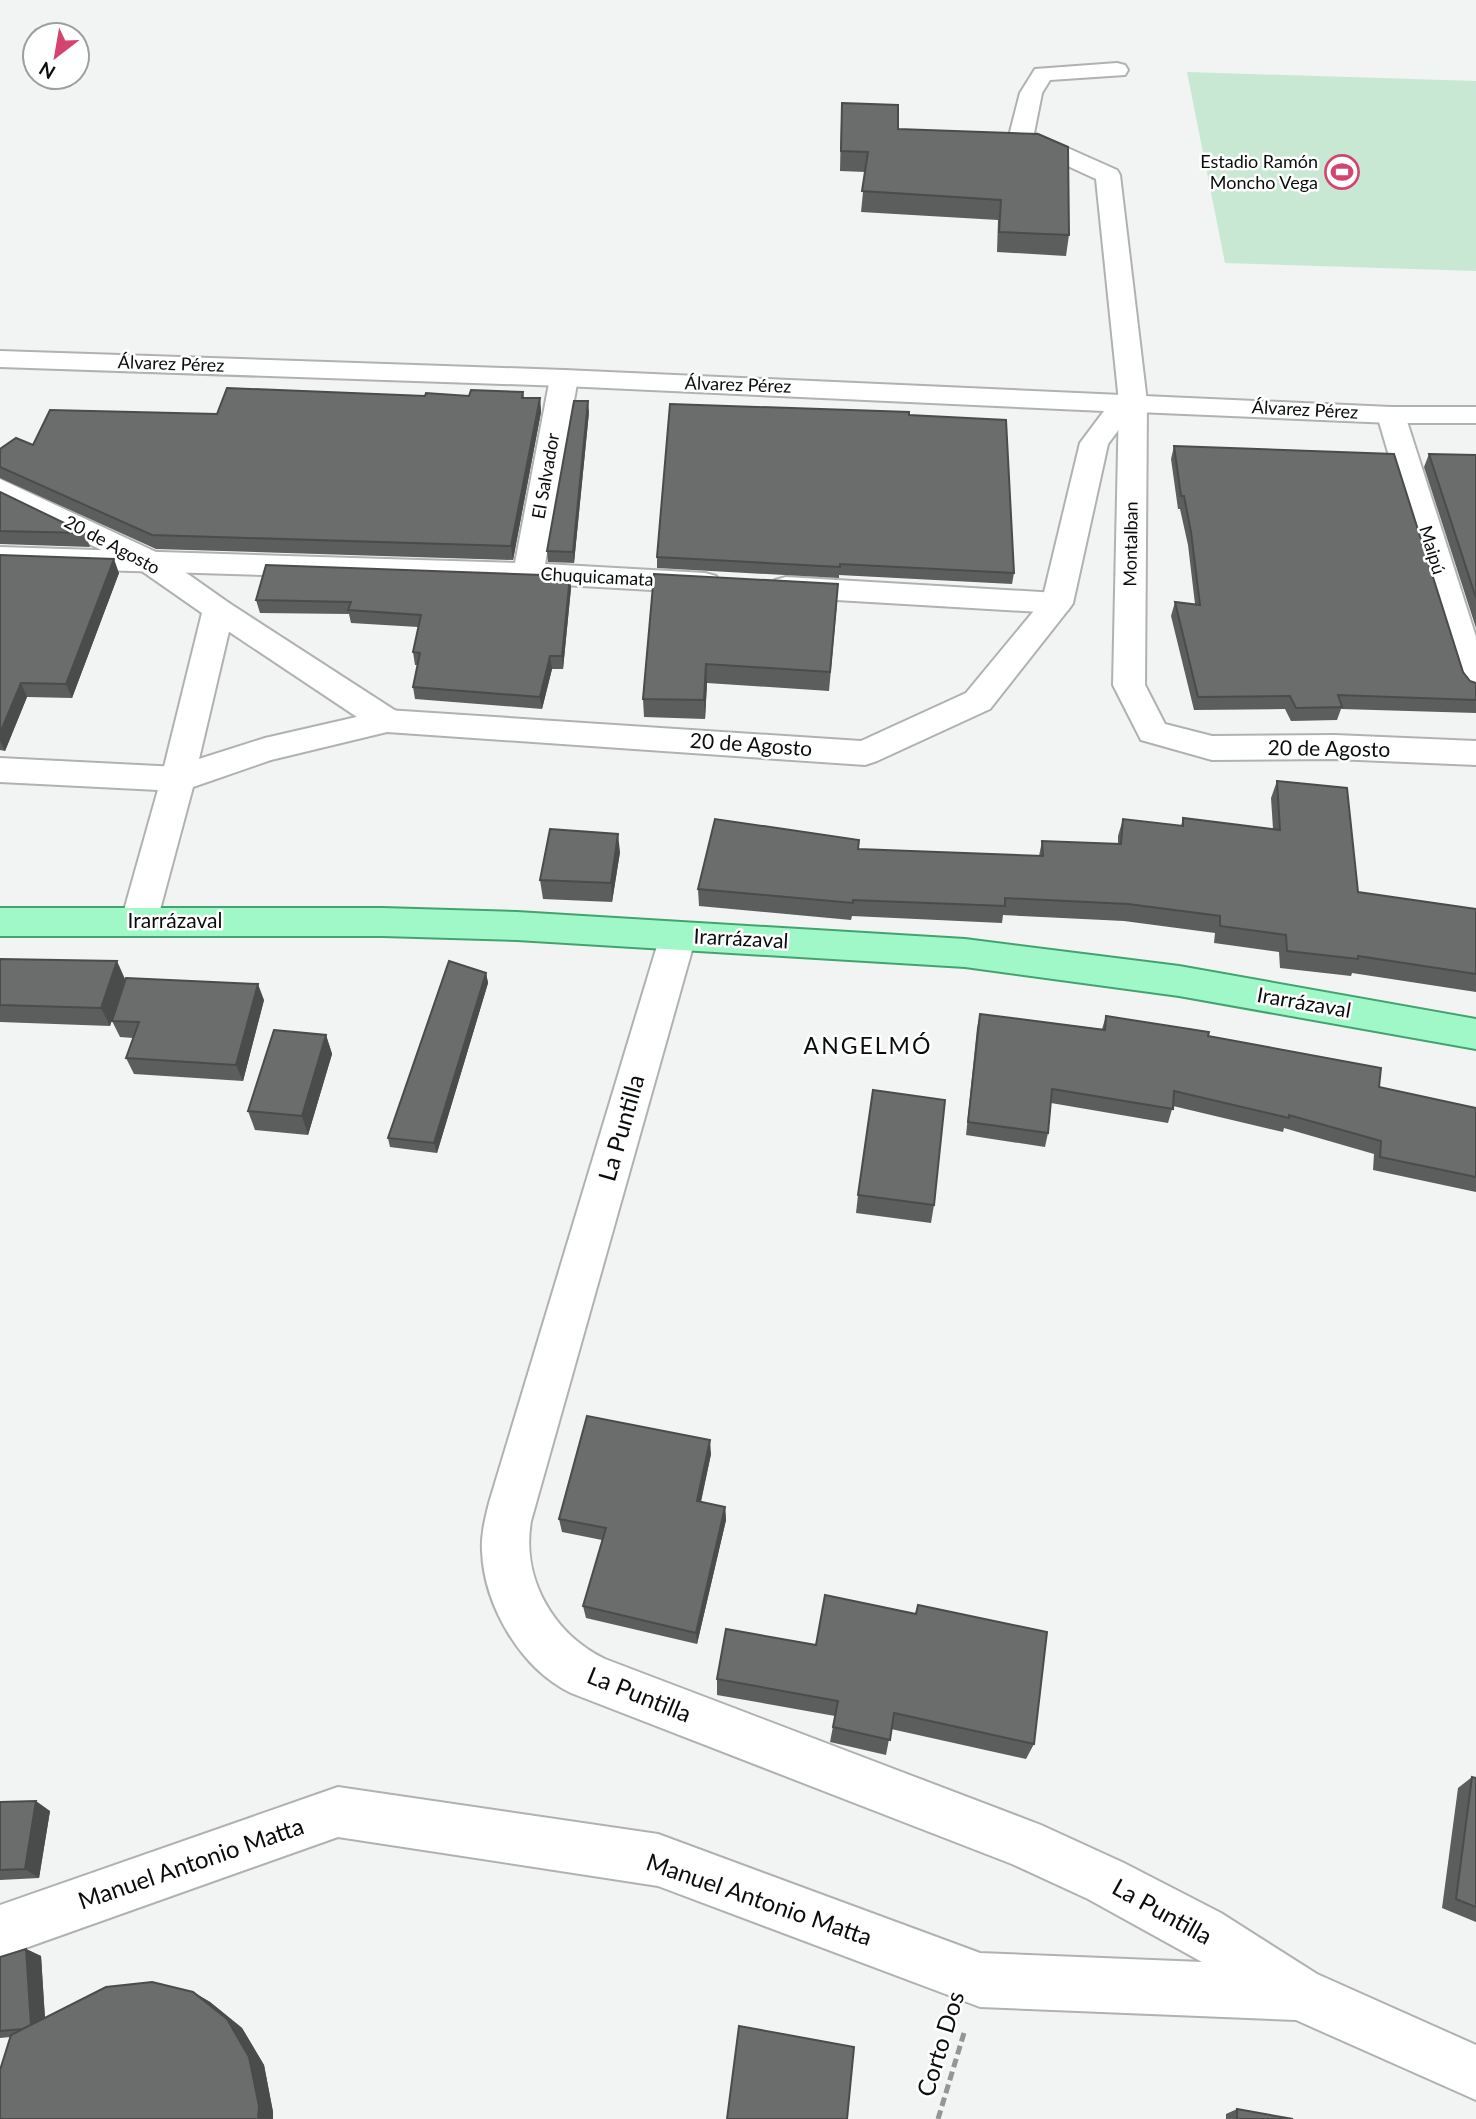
<svg xmlns="http://www.w3.org/2000/svg" width="1476" height="2119" viewBox="0 0 1476 2119" font-family="Lato,sans-serif">
  <style>
    .green { fill: #c9e8d3 }
    .lines { fill: none; stroke-linecap: round; stroke-linejoin: round }
    .minor-casing { stroke: #afb2b0; stroke-width: 4 }
    .tertiary-casing { stroke: #afb2b0; stroke-width: 4 }
    .primary-casing { stroke: #43a36f; stroke-width: 4 }
    .path { stroke: #949695; stroke-width: 5; stroke-dasharray: 9 4.5; stroke-linecap: butt }
    .minor { fill: #fff; fill-rule: evenodd }
    .tertiary { fill: #fff; fill-rule: evenodd }
    .primary { fill: #a0f8c8; fill-rule: evenodd }
    .wall { fill: #5b5e5c }
    .shaded-wall { fill: #4a4c4b }
    .building { fill: #6a6d6b; stroke: #4a4c4b; stroke-width: 2 }
    .labels { text-anchor: middle; stroke-width: 5; stroke-linejoin: round; paint-order: stroke }
    .far-poi-label { font-size: 18px; fill: #0b0d0c; stroke: #fff; text-anchor: end }
    .far-street-label { font-size: 18px; fill: #0b0d0c; stroke: #fff }
    .street-label { font-size: 21px; fill: #0b0d0c; stroke: #fff }
    .neighbourhood-label { font-size: 23px; letter-spacing: 2px; fill: #0b0d0c; stroke: #fff }
    .near-street-label { font-size: 24px; fill: #0b0d0c; stroke: #fff }
  </style>
  <rect width="100%" height="100%" fill="#f1f4f2"/>
  <path class="green" d="M1187 72 1476 81V271L1225 263Z"/>
  <g class="lines">
    <g class="minor-casing">
      <g id="minor">
        <path d="M1117 63 1125 65 1128 70 1125 75 1050 80 1042 93 1034 133 1117 170 1120 175 1147 402 1145 685 1165 724 1212 736 1335 735 1476 741V765L1335 759 1212 760 1141 740 1113 685 1119 402 1096 179 1013 141 1009 136 1020 93 1035 69Z"/>
        <path d="M564 370 574 372 578 378 545 564 705 573 716 576 720 583 716 590 705 593 528 583 0 567V547L515 563 550 378 554 372Z"/>
        <path d="M1391 407 1401 409 1405 415 1476 637V695L1465 692 1460 684 1422 568 1377 415 1381 409Z"/>
        <path d="M786 577 1057 593 1068 596 1073 603 1068 610 1057 613 786 597 775 594 771 587 775 580Z"/>
        <path d="M218 600 229 603 399 713 404 721 399 729 387 732 375 729 207 617 202 610 207 603Z"/>
        <path d="M0 758 178 767 190 770 195 779 190 788 178 791 0 782Z"/>
        <path d="M678 922 691 926 696 936 531 1521C521 1578 553 1634 605 1659L1041 1825 1124 1863 1221 1913 1317 1974 1476 2045V2100L1296 2020 980 2007 658 1886 338 1837 0 1957V1905L338 1787 658 1834 980 1953 1202 1962 1088 1899 1012 1864 571 1693C521 1669 484 1606 482 1551 481 1535 485 1519 489 1503L660 936 665 926Z"/>
      </g>
    </g>
    <g class="tertiary-casing">
      <path id="tertiary" d="M0 351 564 370 1391 407H1476V423H1391L1137 412 1126 420 1108 444 1073 603 1068 610 990 709 877 761 865 765 387 732 271 760 193 787 157 921 152 931 139 935 126 931 121 921 161 779 202 613 136 567 0 500V479L158 553 229 603 234 610 199 759 265 738 387 710 861 741 966 693 1042 601 1080 443 1104 411 564 386 0 367Z"/>
    </g>
    <g class="primary-casing">
      <path id="primary" d="M0 908H383L517 912 965 939 1179 966 1476 1019V1049L1179 996 965 967 517 940 383 936H0Z"/>
    </g>
    <path class="path" d="M938 2119 964 2033"/>
    <use href="#minor" class="minor"/>
    <use href="#tertiary" class="tertiary"/>
    <use href="#primary" class="primary"/>
  </g>
  <g class="wall">
    <path d="M841 123 898 129 1069 235 1066 256 997 252 998 220 861 212 865 172 840 171Z"/>
    <path d="M523 392 524 398H540L541 412 513 560 156 549 0 478V449L33 445 217 414 425 396H469Z"/>
    <path d="M589 412 574 563 548 562 547 551Z"/>
    <path d="M909 415 1014 573 1012 584 839 575V578L657 568V557Z"/>
    <path d="M1174 446 1463 672 1470 681 1476 683V713L1341 709 1337 720 1291 721 1285 709 1194 710 1171 616 1175 602 1195 604 1188 545 1180 509H1178L1171 459Z"/>
    <path d="M1429 454 1476 455V628L1424 467Z"/>
    <path d="M0 492 85 533 90 547 0 544Z"/>
    <path d="M0 555 119 573 72 698 27 697 5 751 0 750Z"/>
    <path d="M654 574 837 603 829 691 707 683 705 719 644 717 643 699Z"/>
    <path d="M570 576 571 588 563 669H552L542 709 415 699 413 687 417 665H415L413 652 418 627 351 623 349 614 260 613 256 600Z"/>
    <path d="M1277 781 1358 892 1476 909V992L1352 973 1351 976 1280 968 1279 952 1214 943 1215 933 1124 921 1003 915 1002 923 852 916 851 920 699 906 698 889 858 849 1039 856 1042 841 1118 844V836L1123 819 1181 826 1183 818 1273 829 1271 798Z"/>
    <path d="M620 852 612 902 543 899 540 880Z"/>
    <path d="M0 959 125 979 110 1026 0 1022Z"/>
    <path d="M486 973 488 983 437 1153 390 1147 388 1138Z"/>
    <path d="M264 1000 243 1081 134 1074 126 1058 133 1038 120 1037 112 1021Z"/>
    <path d="M980 1014 1102 1029 1106 1016 1208 1036 1379 1087 1476 1108V1192L1373 1170 1374 1154 1284 1128 1283 1132 1173 1106 1168 1123 1051 1103 1048 1133 1045 1147 966 1135 977 1028Z"/>
    <path d="M326 1035 332 1054 308 1135 255 1130 248 1111Z"/>
    <path d="M858 1195 934 1205 931 1223 856 1213Z"/>
    <path d="M711 1454 701 1502 725 1507 726 1520 697 1644 586 1618 583 1606 602 1540 562 1532 559 1519Z"/>
    <path d="M918 1605 1034 1744 1026 1759 891 1729 886 1755 830 1742 835 1716 717 1695V1679L816 1645 916 1614Z"/>
    <path d="M1472 1777 1476 1778V1922L1442 1908 1458 1788Z"/>
    <path d="M0 1802 50 1811 39 1878 0 1880Z"/>
    <path d="M26 1949 41 1956 45 2018 193 1992 210 2002 242 2028 264 2065 273 2112 10 2037 0 2038V1957Z"/>
    <path d="M1237 2109 1293 2119H1226V2114Z"/>
  </g>
  <g class="shaded-wall">
    <path d="M540 398 541 412 513 560 511 546Z"/>
    <path d="M588 401 589 412 574 563 573 552Z"/>
    <path d="M114 559 119 573 72 698 66 684Z"/>
    <path d="M570 576 571 588 563 669 562 656Z"/>
    <path d="M550 656 552 669 542 709 540 697Z"/>
    <path d="M706 664 707 683 705 719 704 700Z"/>
    <path d="M21 683 27 697 5 751 0 741V733Z"/>
    <path d="M618 834 620 852 612 902 611 883Z"/>
    <path d="M117 961 125 979 110 1026 101 1008Z"/>
    <path d="M486 973 488 983 437 1153 434 1143Z"/>
    <path d="M258 984 264 1000 243 1081 236 1065Z"/>
    <path d="M326 1035 332 1054 308 1135 302 1116Z"/>
    <path d="M710 1440 711 1454 698 1514 697 1501Z"/>
    <path d="M725 1507 726 1520 697 1644 696 1633Z"/>
    <path d="M36 1801 50 1811 39 1878 25 1869Z"/>
    <path d="M26 1949 41 1956 46 2035 31 2028Z"/>
    <path d="M193 1992 210 2002 242 2028 264 2065 273 2112V2119H258Z"/>
  </g>
  <g class="building">
    <path d="M842 103 898 105V129L1038 134 1068 147 1069 235 999 232 1001 200 862 191 868 152 841 151Z"/>
    <path d="M227 388 425 396 426 393 469 396 471 390 523 392 522 398H540L511 546 152 535 0 467V449L16 438 33 445 50 410 217 414Z"/>
    <path d="M574 401H588L573 552 547 551Z"/>
    <path d="M670 404 909 412V415L1006 420 1014 573 840 564V567L657 557Z"/>
    <path d="M1174 446 1394 454 1463 672 1470 681 1476 683V700L1338 695 1342 707 1296 708 1290 696 1198 697 1175 602 1200 605 1191 532 1184 496H1181Z"/>
    <path d="M1429 454 1476 455V598Z"/>
    <path d="M0 492 85 533 0 531Z"/>
    <path d="M0 555 114 559 66 684 21 683 0 733Z"/>
    <path d="M266 565 570 576 562 656H550L540 697 413 687 420 653 413 652 421 615 348 610 351 602 256 600Z"/>
    <path d="M654 574 838 584 830 672 706 664 704 700 643 699Z"/>
    <path d="M1277 781 1347 788 1358 892 1476 909V974L1358 956V959L1287 951 1286 935 1220 926V916L1128 904 1005 898V906L853 900V903L698 889 715 819 859 840 858 849 1043 856 1042 841 1121 844 1123 819 1183 826V818L1280 830Z"/>
    <path d="M550 829 618 834 611 883 540 880Z"/>
    <path d="M0 959 117 961 101 1008 0 1005Z"/>
    <path d="M449 961 486 973 434 1143 388 1138Z"/>
    <path d="M126 978 258 984 236 1065 126 1058 139 1022 112 1021Z"/>
    <path d="M980 1014 1105 1030 1106 1016 1209 1032 1208 1036 1381 1068 1379 1087 1476 1108V1177L1380 1157 1381 1141 1289 1115V1118L1174 1091 1173 1109 1052 1089 1048 1133 968 1122Z"/>
    <path d="M274 1030 326 1035 302 1116 248 1111Z"/>
    <path d="M873 1090 945 1100 934 1205 858 1195Z"/>
    <path d="M587 1416 710 1440 697 1501 725 1507 696 1633 583 1606 606 1528 559 1519Z"/>
    <path d="M825 1595 916 1614 918 1605 1047 1632 1034 1744 894 1713 890 1740 833 1727 838 1701 717 1679 726 1629 816 1645Z"/>
    <path d="M1472 1777 1476 1778V1907L1456 1899Z"/>
    <path d="M36 1801 25 1869 0 1870V1802Z"/>
    <path d="M26 1949 31 2025 23 2029 0 2031V1957Z"/>
    <path d="M152 1982 193 1992 227 2019 249 2057 259 2106 258 2119H0V2070L11 2035 106 1987Z"/>
    <path d="M739 2026 854 2047 847 2119H727Z"/>
    <path d="M1237 2109 1293 2119H1237Z"/>
  </g>
  <defs>
    <g id="stadium-ring" transform="scale(1.75)"><circle r="9.5" fill="#fff" stroke="#d3456f" stroke-width="1.5"/><path d="M0-5a6.5 5 0 1 0 0 10a6.5 5 0 1 0 0-10ZM-3.5-1.8h7v3.6h-7Z" fill="#d3456f"/></g>
  </defs>
  <g fill-rule="evenodd">
    <use href="#stadium-ring" x="1342" y="172"/>
  </g>
  <g class="labels">
    <g class="far-poi-label">
      <text x="1318" y="168">Estadio Ramón<tspan x="1318" dy="21">Moncho Vega</tspan></text>
    </g>
    <g class="far-street-label">
      <text transform="translate(171 364) rotate(2)" y="6">Álvarez Pérez</text>
      <text transform="translate(738 385) rotate(2)" y="6">Álvarez Pérez</text>
      <text transform="translate(1305 410) rotate(3)" y="6">Álvarez Pérez</text>
      <text transform="translate(546 476) rotate(-80)" y="6">El Salvador</text>
      <text transform="translate(1131 544) rotate(-89)" y="6">Montalban</text>
      <text transform="translate(112 545) rotate(28)" y="6">20 de Agosto</text>
      <text transform="translate(1432 550) rotate(73)" y="6">Maipú</text>
      <text transform="translate(597 577) rotate(3)" y="6">Chuquicamata</text>
    </g>
    <g class="street-label">
      <text transform="translate(751 745) rotate(4)" y="7">20 de Agosto</text>
      <text transform="translate(1329 749) rotate(1)" y="7">20 de Agosto</text>
      <text x="175" y="928">Irarrázaval</text>
      <text transform="translate(741 939) rotate(3)" y="7">Irarrázaval</text>
      <text transform="translate(1304 1003) rotate(10)" y="7">Irarrázaval</text>
    </g>
    <g class="neighbourhood-label">
      <text x="868" y="1054">ANGELMÓ</text>
    </g>
    <g class="near-street-label">
      <text transform="translate(622 1128) rotate(-74)" y="8">La Puntilla</text>
      <text transform="translate(639 1695) rotate(22)" y="8">La Puntilla</text>
      <text transform="translate(191 1864) rotate(-19)" y="8">Manuel Antonio Matta</text>
      <text transform="translate(759 1900) rotate(19)" y="8">Manuel Antonio Matta</text>
      <text transform="translate(1162 1912) rotate(29)" y="8">La Puntilla</text>
      <text transform="translate(941 2044) rotate(-73)" y="8">Corto Dos</text>
    </g>
  </g>
  <g transform="translate(56 56) rotate(211)"><circle r="33" fill="#ffffff" stroke="#9d9e9e" stroke-width="2"/>
  <path d="M0-5L12 26L0 18L-12 26Z" fill="#d3456f"/>
  <text y="-10" font-size="19" font-weight="bold" text-anchor="middle" fill="#0b0d0c">N</text>
  </g>
</svg>
